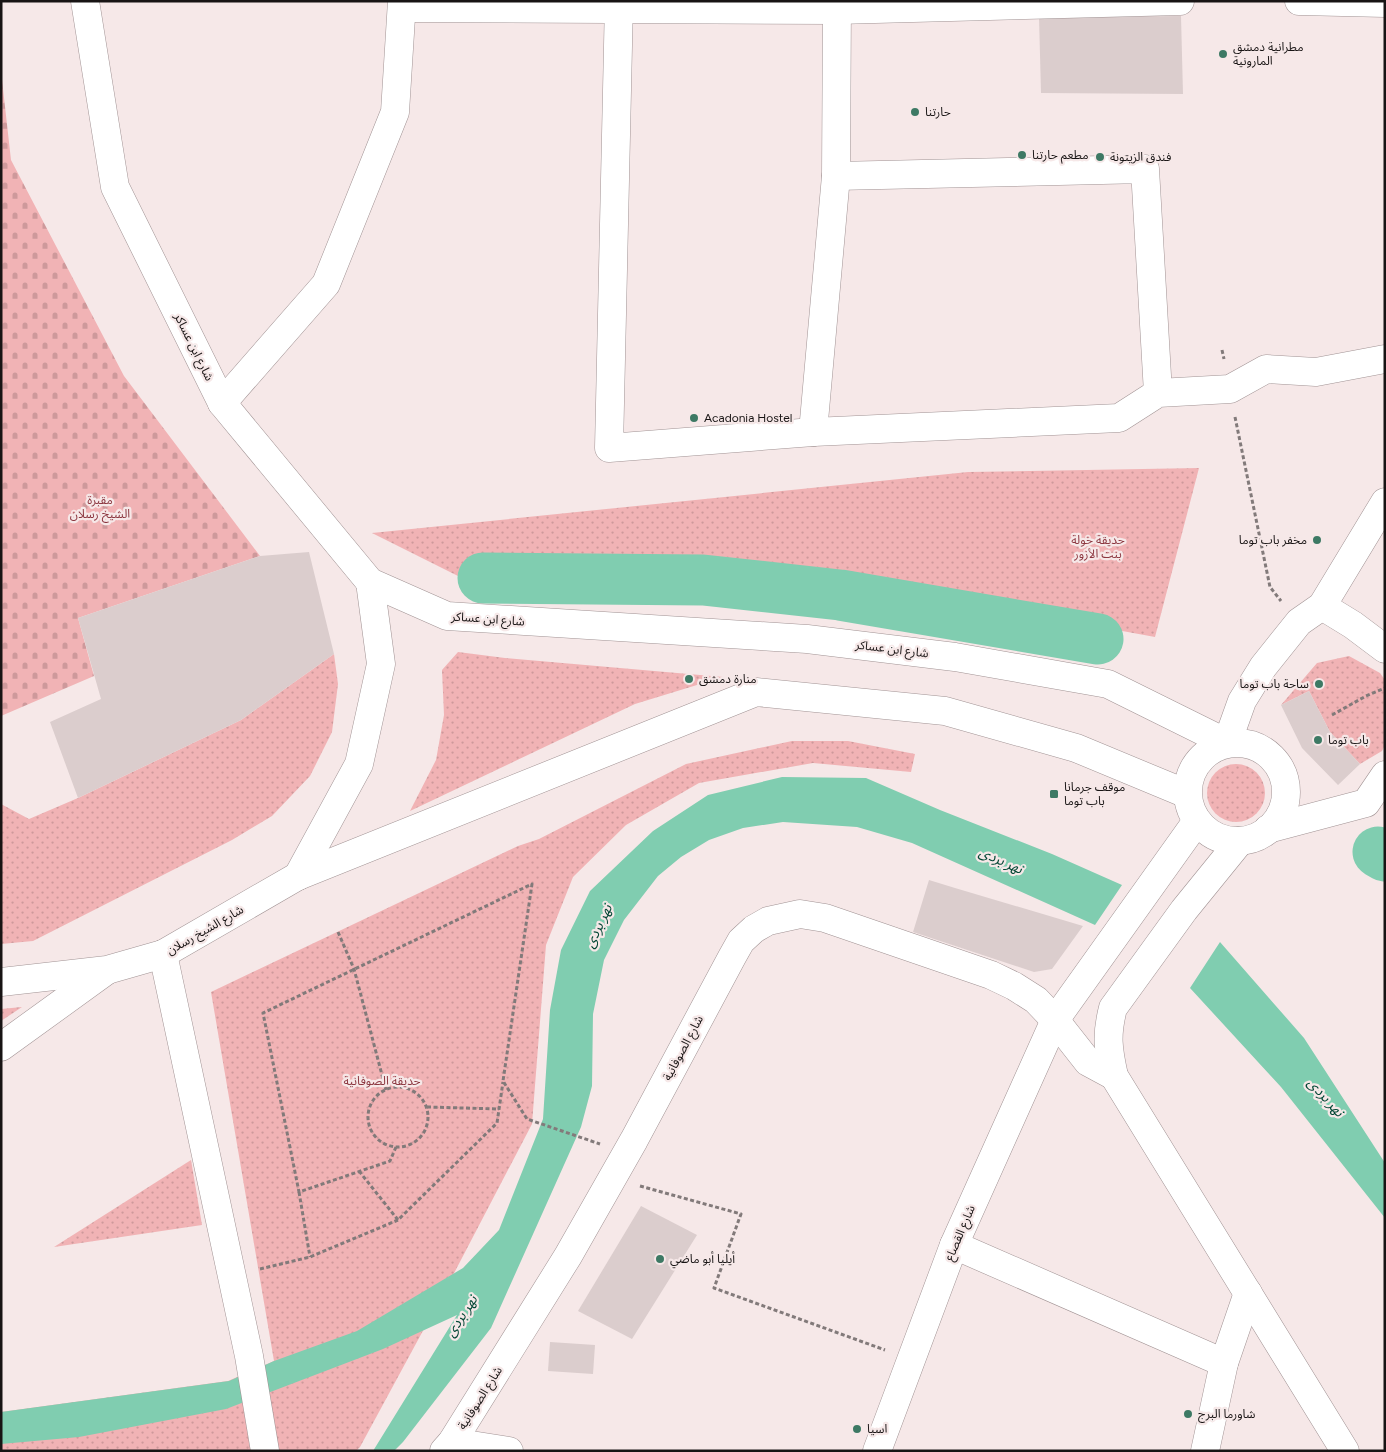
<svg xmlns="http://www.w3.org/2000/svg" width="1386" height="1452" viewBox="0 0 1386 1452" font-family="Figtree,'Noto Sans Arabic',sans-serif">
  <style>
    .grass { fill: url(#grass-dots) }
    .cemetery { fill: url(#cemetery-stones) }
    .water { fill: #80cdb0 }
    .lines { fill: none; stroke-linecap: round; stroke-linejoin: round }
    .river { stroke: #80cdb0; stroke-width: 51 }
    .building { fill: #dbcdcd }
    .street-casing { stroke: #a19394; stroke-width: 29 }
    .secondary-casing { stroke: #a19394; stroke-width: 29 }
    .primary-casing { stroke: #a19394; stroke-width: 29 }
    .path { stroke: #827a7a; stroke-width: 3; stroke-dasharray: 4 2.5; stroke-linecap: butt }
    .street { stroke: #fff; stroke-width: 28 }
    .secondary { stroke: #fff; stroke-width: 28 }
    .primary { stroke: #fff; stroke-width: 28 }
    .poi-dot { fill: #3d7964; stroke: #f6e8e8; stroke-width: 2 }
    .labels { text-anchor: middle; stroke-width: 4.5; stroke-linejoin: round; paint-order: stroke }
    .poi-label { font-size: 12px; fill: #181414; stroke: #f6e8e8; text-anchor: start }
    .street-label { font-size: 12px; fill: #181414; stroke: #f6e8e8 }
    .park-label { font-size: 12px; fill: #8c3740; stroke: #f6e8e8 }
    .water-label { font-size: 14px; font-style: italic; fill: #024634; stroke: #f6e8e8 }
  </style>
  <defs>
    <pattern id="grass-dots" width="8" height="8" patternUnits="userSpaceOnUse" patternTransform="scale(1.25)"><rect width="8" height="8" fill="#f1b3b5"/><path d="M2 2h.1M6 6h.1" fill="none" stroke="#ce999b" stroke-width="1.8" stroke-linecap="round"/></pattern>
    <pattern id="cemetery-stones" width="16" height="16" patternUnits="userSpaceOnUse" patternTransform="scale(1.25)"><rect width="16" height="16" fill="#f1b3b5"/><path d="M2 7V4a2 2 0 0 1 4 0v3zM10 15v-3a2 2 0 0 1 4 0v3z" fill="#ce999b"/></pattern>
  </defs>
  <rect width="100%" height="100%" fill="#f6e8e8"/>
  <g class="grass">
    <path d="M1199 468 1155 637 865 584 729 570 482 588 372 533 968 472Z"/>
    <path d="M458 652 505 658 723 677 635 704 410 811 436 760 444 715 442 670Z"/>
    <path d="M334 654 338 684 332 732 310 776 272 816 232 840 33 941 1 944V804L29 819 78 798 241 720Z"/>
    <path d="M1349 656 1380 673 1385 680V745L1382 751 1360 764 1330 732 1309 691 1281 705 1317 663Z"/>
    <path d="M792 741H848L915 754 911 772 813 763 699 783 626 825 573 877 546 945 532 1124 451 1279 360 1447 356 1451H1V1412L228 1381 274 1361 211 992 518 846 539 839 686 764Z"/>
    <circle cx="1236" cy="793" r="29"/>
    <path d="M22 1007 1 1021V1009Z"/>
    <path d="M191 1160 202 1225 54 1247Z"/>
  </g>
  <path class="cemetery" d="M1 71 11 160 124 376 260 556 78 618 94 676 1 716Z"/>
  <g class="water">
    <path d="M782 777 866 778 940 810 1052 854 1122 885 1095 925 912 843 857 827 783 822 743 828 709 840 681 857 658 876 624 920 604 960 593 1014 592 1086 581 1127 491 1328 403 1442 394 1451H373L457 1315 383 1349 226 1409 79 1437 1 1444V1412L229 1381 274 1361 357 1331 463 1268 499 1230 543 1119 550 1010 561 950 590 891 653 831 708 795Z"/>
    <path d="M1220 942 1304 1038 1385 1163V1218L1281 1087 1190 988Z"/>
  </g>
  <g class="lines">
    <g class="river">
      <path d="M483 578 703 580 840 595 1098 639"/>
      <path d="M1378 852 1385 856"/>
    </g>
  </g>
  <g class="building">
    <path d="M1181 16 1183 94 1041 93 1039 17Z"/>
    <path d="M309 552 334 654 241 720 78 798 50 722 101 699 78 618 260 556Z"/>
    <path d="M1309 691 1330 732 1360 764 1338 785 1302 748 1281 705Z"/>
    <path d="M929 880 955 888 1083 926 1052 969 1034 972 913 932Z"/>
    <path d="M641 1206 697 1235 632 1339 578 1311Z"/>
    <path d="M550 1342 595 1345 593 1374 548 1371Z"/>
  </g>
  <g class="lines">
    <g class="street-casing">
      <g id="street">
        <path d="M619 1 609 448 813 432 1119 418 1158 393 1230 389 1266 369 1316 372 1385 359"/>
        <path d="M1299 1 1385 3"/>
        <path d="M402 8 837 10 1180 1"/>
        <path d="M836 176 1145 169 1158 393"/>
        <path d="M222 403 326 284 395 112 402 1"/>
        <path d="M813 432 836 176 837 1"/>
        <path d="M1322 606 1353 625 1385 649"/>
        <path d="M1227 743 1242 701 1263 667 1299 622 1322 606 1385 502"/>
        <path d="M1268 829 1366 803 1385 775"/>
        <path d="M954 1245 1224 1363"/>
        <path d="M452 1442 509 1451"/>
        <path d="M444 1451 452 1442 568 1256 634 1140 732 957 741 941 754 929 768 921 800 914 825 918 991 975 1014 986 1036 1000 1055 1020"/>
        <path d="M1205 1451 1224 1363 1248 1293"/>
      </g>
    </g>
    <g class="secondary-casing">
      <g id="secondary">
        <path d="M1240 841 1184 910 1113 1008C1106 1035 1108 1049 1114 1076L1345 1451"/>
        <path d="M163 954 249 1356 265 1451"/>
        <path d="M1055 1020 1088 1062 1114 1076"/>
        <path d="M877 1451 954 1245 1055 1020 1197 821"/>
      </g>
    </g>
    <g class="primary-casing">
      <g id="primary">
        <path d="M85 1 115 187 222 403 370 582 447 616 807 639 955 657 1108 684 1227 743"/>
        <circle cx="1237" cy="792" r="49"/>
        <path d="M298 876 359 764 381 664 370 582"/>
        <path d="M1 982 107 970 163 954 298 876 756 692 945 711 1076 748 1187 794"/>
        <path d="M1 1047 106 971"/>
      </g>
    </g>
    <g class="path">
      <path d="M1222 350 1224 359"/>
      <path d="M1235 417 1270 587 1281 601"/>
      <path d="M1332 715 1366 696 1385 688"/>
      <path d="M338 932 354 969 386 1090"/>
      <circle cx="398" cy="1117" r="30"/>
      <path d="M427 1107 499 1109"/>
      <path d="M396 1147 390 1161 299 1192 263 1013 532 884 503 1081 527 1119 600 1144"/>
      <path d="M359 1171 398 1220 497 1123 503 1082"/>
      <path d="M640 1186 741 1214 714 1288 885 1350"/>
      <path d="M299 1192 310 1257"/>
      <path d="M260 1269 310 1257 398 1220"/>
    </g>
    <use href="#street" class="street"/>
    <use href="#secondary" class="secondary"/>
    <use href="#primary" class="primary"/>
  </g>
  <g class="poi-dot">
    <circle cx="1223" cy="54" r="5"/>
    <circle cx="915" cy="112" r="5"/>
    <circle cx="1022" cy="155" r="5"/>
    <circle cx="1100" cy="157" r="5"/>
    <circle cx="694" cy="418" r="5"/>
    <circle cx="1317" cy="540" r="5"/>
    <circle cx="689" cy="679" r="5"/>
    <circle cx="1319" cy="684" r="5"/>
    <circle cx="1318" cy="740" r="5"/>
    <rect x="1049" y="789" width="10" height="10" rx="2.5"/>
    <circle cx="660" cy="1259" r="5"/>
    <circle cx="1188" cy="1414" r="5"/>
    <circle cx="857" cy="1429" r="5"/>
  </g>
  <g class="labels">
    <g class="poi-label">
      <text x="1233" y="51">مطرانية دمشق<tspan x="1233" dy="14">المارونية</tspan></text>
      <text x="925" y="116">حارتنا</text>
      <text x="1032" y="159">مطعم حارتنا</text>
      <text x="1110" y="161">فندق الزيتونة</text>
      <text x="704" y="422">Acadonia Hostel</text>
      <text x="1307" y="544" text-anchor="end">مخفر باب توما</text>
      <text x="699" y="683">منارة دمشق</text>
      <text x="1309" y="688" text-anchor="end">ساحة باب توما</text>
      <text x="1328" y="744">باب توما</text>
      <text x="1064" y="791">موقف جرمانا<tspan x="1064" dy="14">باب توما</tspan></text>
      <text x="670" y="1263">أيليا أبو ماضي</text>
      <text x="1198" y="1418">شاورما البرج</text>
      <text x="867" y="1433">اسيا</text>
    </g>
    <g class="street-label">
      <text transform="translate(194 347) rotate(64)" y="4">شارع ابن عساكر</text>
      <text transform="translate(488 619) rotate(4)" y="4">شارع ابن عساكر</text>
      <text transform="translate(892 649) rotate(7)" y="4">شارع ابن عساكر</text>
      <text transform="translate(205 930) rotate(-30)" y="4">شارع الشيخ رسلان</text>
      <text transform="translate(683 1048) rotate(-62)" y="4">شارع الصوفانية</text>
      <text transform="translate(960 1233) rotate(-67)" y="4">شارع القصاع</text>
      <text transform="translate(480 1398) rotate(-58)" y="4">شارع الصوفانية</text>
    </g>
    <g class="park-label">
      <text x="100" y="504">مقبرة<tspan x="100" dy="14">الشيخ رسلان</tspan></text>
      <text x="1098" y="544">حديقة خولة<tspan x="1098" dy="14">بنت الأزور</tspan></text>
      <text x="382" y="1085">حديقة الصوفانية</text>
    </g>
    <g class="water-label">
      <text transform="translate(1001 860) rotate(24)" y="5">نهر بردى</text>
      <text transform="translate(598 926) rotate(-65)" y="5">نهر بردى</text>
      <text transform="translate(1326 1097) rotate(48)" y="5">نهر بردى</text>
      <text transform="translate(461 1316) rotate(-57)" y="5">نهر بردى</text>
    </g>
  </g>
  <rect width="1386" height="1452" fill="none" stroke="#181414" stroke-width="5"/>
</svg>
